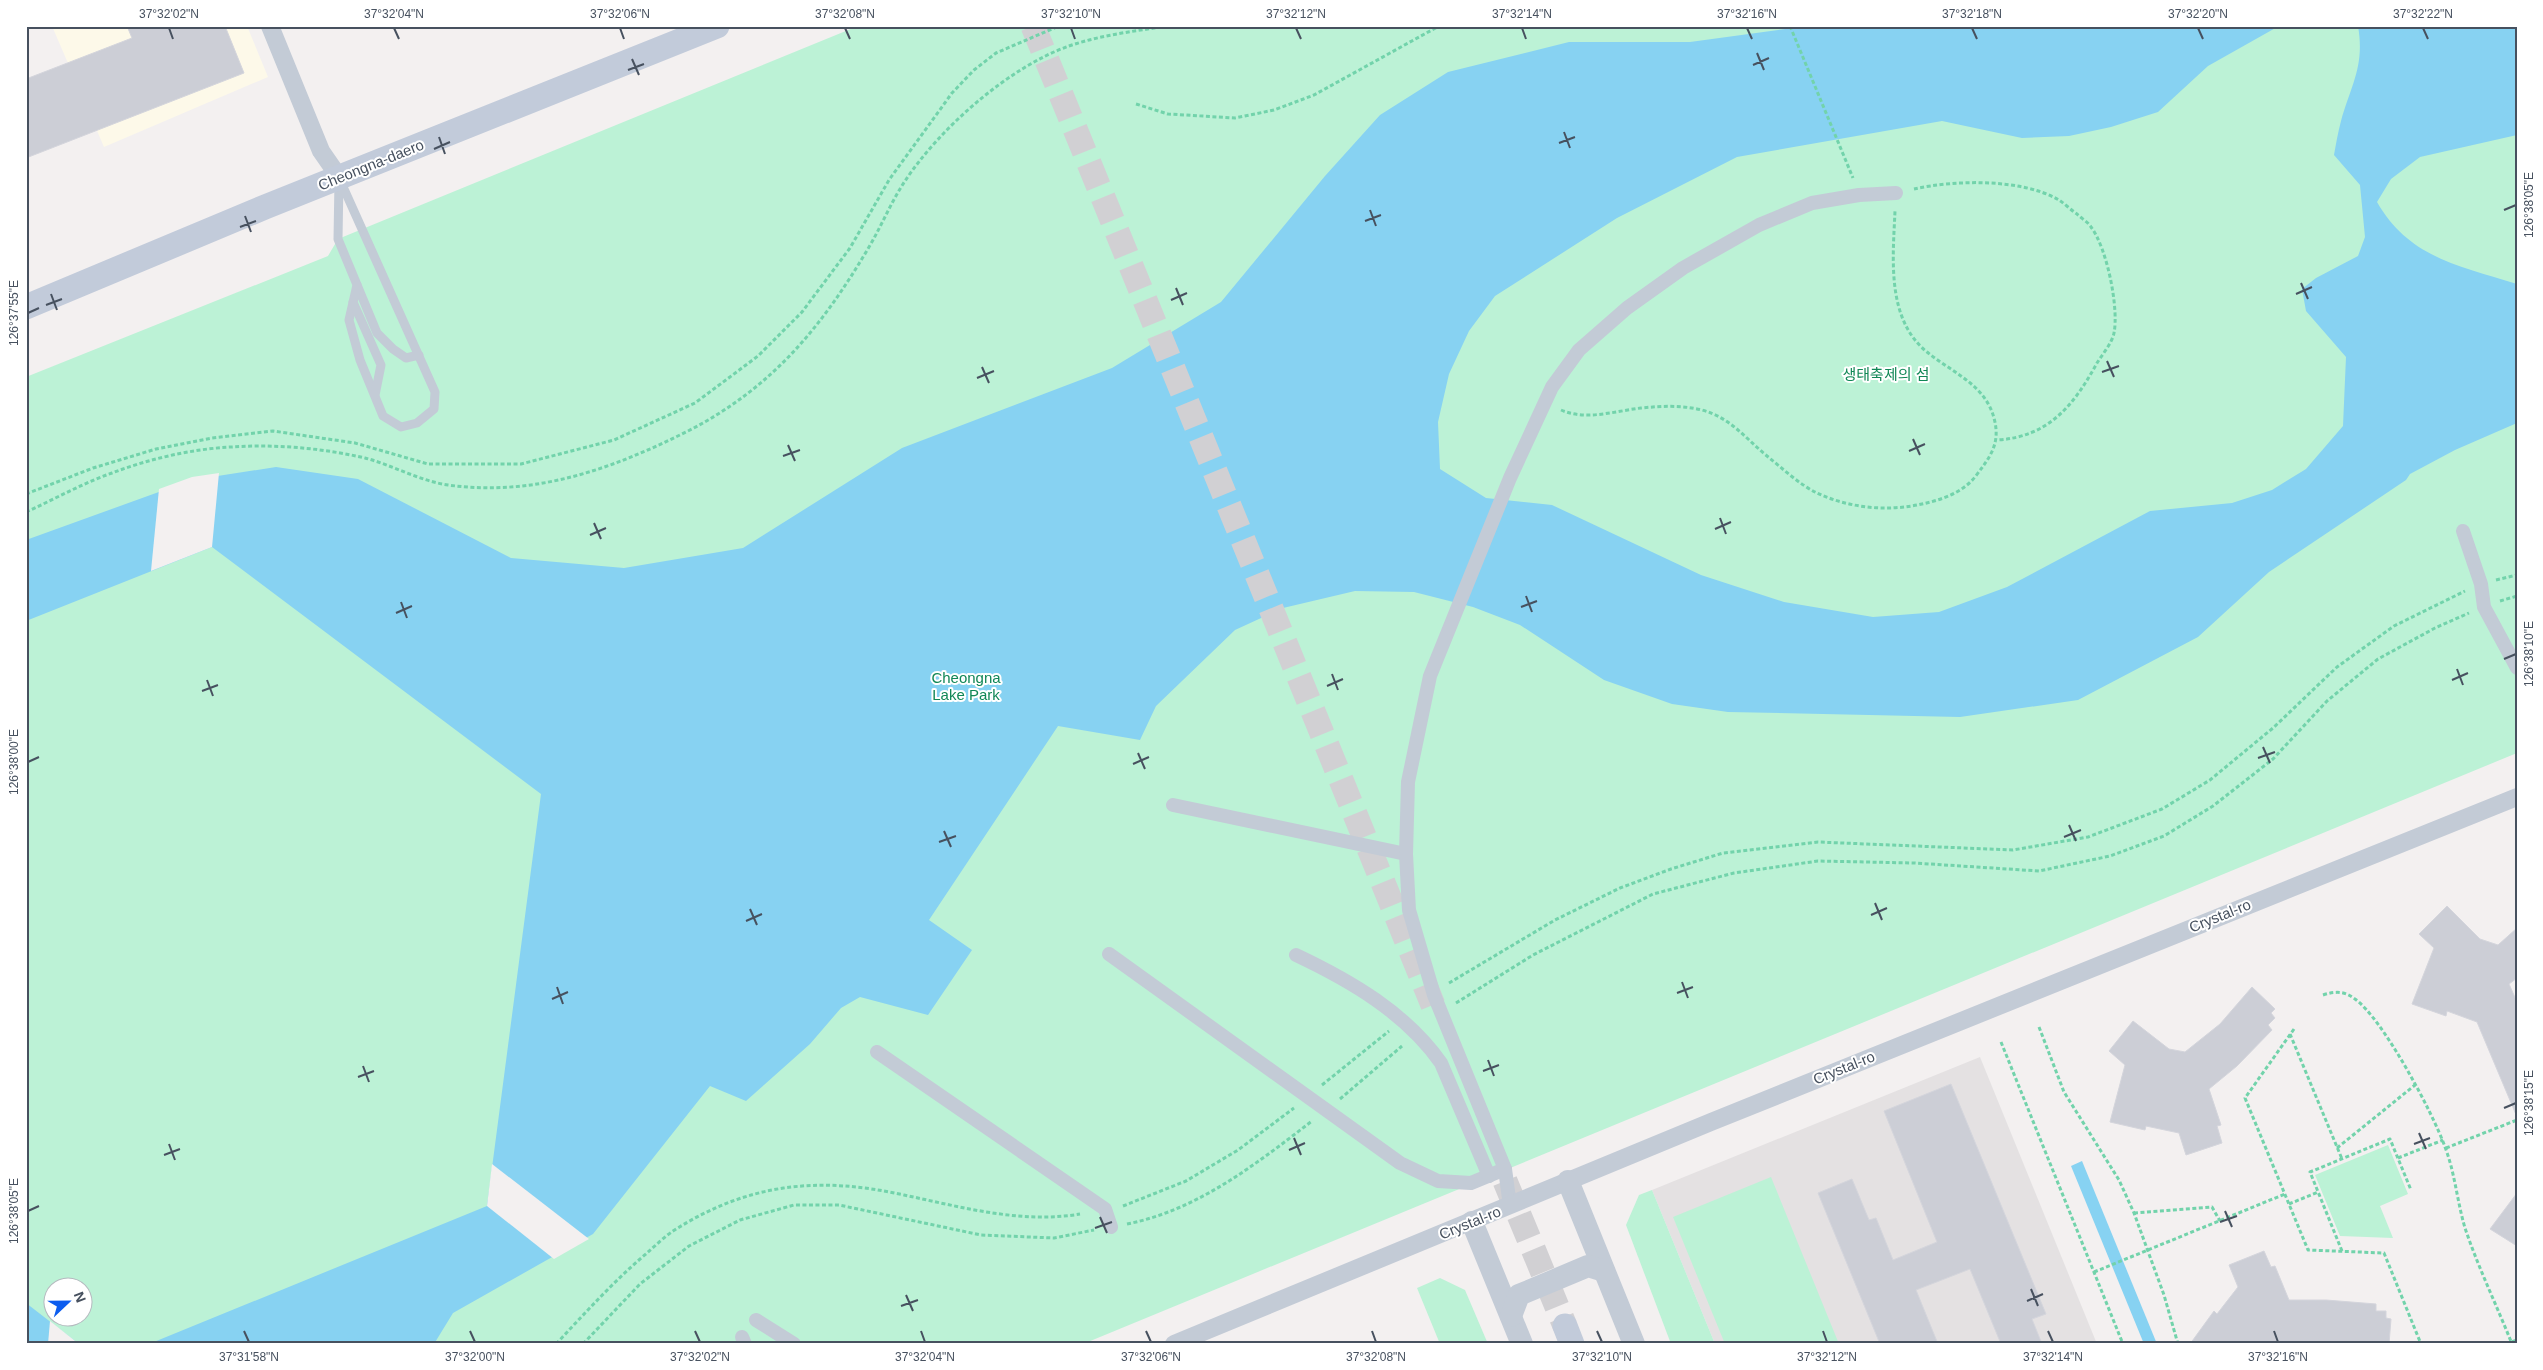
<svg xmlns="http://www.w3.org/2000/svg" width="2543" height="1370" viewBox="0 0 2543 1370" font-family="Arial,'Noto Sans KR',sans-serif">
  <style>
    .commercial { fill: #fdf9e9 }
    .education { fill: #e4e1e2 }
    .green { fill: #bcf2d6; fill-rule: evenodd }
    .water { fill: #87d2f2 }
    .pier { fill: #f3f0f0 }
    .building { fill: #ccced6; stroke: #d4d5dc }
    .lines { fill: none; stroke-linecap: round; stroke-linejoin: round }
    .secondary-tunnel { stroke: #d1d0d3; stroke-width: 25; stroke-dasharray: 25 12; stroke-linecap: butt }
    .path { stroke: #72d3ab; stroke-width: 3; stroke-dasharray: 4 2.5; stroke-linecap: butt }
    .service { stroke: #c3cbd6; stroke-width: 9 }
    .pedestrian { stroke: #c3cbd6; stroke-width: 14 }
    .minor { stroke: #c3cbd6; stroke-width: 18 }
    .tertiary { stroke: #c3cbd6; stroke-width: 22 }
    .secondary { stroke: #c2cbda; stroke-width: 25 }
    .ticks { fill: none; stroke: #47515f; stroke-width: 2 }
    .labels { text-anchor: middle; stroke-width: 4; stroke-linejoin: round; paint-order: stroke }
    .street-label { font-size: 15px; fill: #47515f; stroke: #fff }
    .park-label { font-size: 15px; fill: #118756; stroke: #fff }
    .neatline { fill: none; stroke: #47515f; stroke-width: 2 }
    .ticks-label { font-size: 12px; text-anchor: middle; fill: #47515f }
  </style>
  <rect width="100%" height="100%" fill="#f3f0f0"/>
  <path class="commercial" d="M52 26H247L268 77 104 147Z"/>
  <path class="education" d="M1980 1057 2097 1344H1715L1652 1190Z"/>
  <g class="green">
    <path d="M858 26H2517V753L1083 1344H26V377L328 256 338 239ZM52 1288H82V1318H52Z"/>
    <path d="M2388 1145 2408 1194 2380 1206 2393 1238 2340 1236 2315 1175Z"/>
    <path d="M1771 1177 1839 1344H1725L1673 1217Z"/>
    <path d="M1652 1190 1715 1344H1671L1626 1225 1639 1195Z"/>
    <path d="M1440 1278 1465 1290 1488 1344H1440L1417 1288Z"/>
  </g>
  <g class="water">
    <path d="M1807 26H2279L2208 66 2158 112 2111 127 2069 136 2022 138 1942 121 1737 157 1617 218 1495 296 1469 331 1449 374 1438 422 1440 469 1486 498 1552 505 1701 575 1784 602 1873 617 1939 612 2007 587 2150 511 2232 503 2272 490 2306 469 2343 426 2346 357 2306 311 2302 289 2316 278 2358 256 2365 237 2360 185 2334 155C2336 144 2338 132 2341 121 2351 85 2365 66 2358 26H2517V135L2420 157 2391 179 2377 202C2409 258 2460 266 2517 284V423L2455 450 2410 474 2406 480 2269 572 2198 637 2078 700 1960 717 1728 712 1672 704 1604 680 1520 625 1473 607 1414 592 1355 591 1283 608 1235 630 1156 706 1140 740 1058 726 929 920 972 950 928 1015 860 997 841 1008 810 1044 746 1101 710 1086 593 1234 453 1313 434 1344H149L487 1206 541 794 212 547 26 621V540L192 480 276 467 358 479 511 558 624 568 743 548 902 448 1112 368 1221 302 1325 176 1380 115 1448 72 1569 42H1690Z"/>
    <path d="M2082 1161 2157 1344H2144L2071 1166Z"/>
    <path d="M26 1303 79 1344H26Z"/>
  </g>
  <g class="pier">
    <path d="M219 473 212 547 151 571 159 489 192 477Z"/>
    <path d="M492 1164 589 1239 554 1259 487 1206Z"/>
    <path d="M50 1321 79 1344H48Z"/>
  </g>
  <g class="building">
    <path d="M127 26H225L244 73 26 158V79L132 38Z"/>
    <path d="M2447 906 2480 939 2498 945 2517 928V978L2509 984 2517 1002V1117L2477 1022 2447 1011 2446 1016 2412 1004 2434 948 2419 934Z"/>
    <path d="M2252 987 2275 1009 2271 1013 2275 1018 2268 1025 2272 1030 2237 1066 2209 1089 2221 1125 2217 1126 2222 1143 2186 1155 2179 1133 2146 1126 2145 1130 2110 1122 2125 1065 2109 1051 2133 1021 2169 1049 2185 1052 2220 1024Z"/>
    <path d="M1951 1084 2046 1314 2032 1319 2042 1344H2001L1970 1269 1916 1290 1938 1344H1880L1818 1193 1852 1179 1869 1220 1876 1218 1893 1260 1937 1242 1884 1111Z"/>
    <path d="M2517 1193V1246L2490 1229Z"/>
    <path d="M2264 1251 2271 1267 2275 1266 2289 1300H2326L2376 1304V1311H2386V1318L2391 1319 2389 1344H2190L2214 1311 2217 1314 2238 1287 2229 1265Z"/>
  </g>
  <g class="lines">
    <g class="secondary-tunnel">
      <path d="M1033 26 1433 1005"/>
      <path d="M1505 1181 1565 1326"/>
    </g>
    <g class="path">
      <path d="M1790 26 1853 178"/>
      <path d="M1136 104 1168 114 1235 118 1274 110 1314 95 1439 26"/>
      <path d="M1914 189C1955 180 2021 178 2059 200 2065 204 2071 210 2077 214 2081 218 2088 222 2091 227 2107 248 2119 308 2114 333 2112 343 2102 355 2097 363 2074 405 2049 437 1997 440"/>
      <path d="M1561 410C1586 421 1615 411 1641 408 1662 406 1681 405 1702 410 1731 418 1745 438 1767 456 1782 468 1800 485 1817 493 1849 508 1887 512 1922 504 1941 500 1962 493 1975 477 1990 457 2001 444 1994 418 1985 384 1951 372 1927 352 1886 319 1893 258 1895 211"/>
      <path d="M26 494 93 468 156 449 212 438 273 431 355 443 428 464H521L614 440 695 403 758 356 802 312 850 248 889 180 952 93 974 70 996 53 1059 26"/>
      <path d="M26 512C55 499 83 483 112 473 149 459 191 449 231 447 274 444 322 448 365 458 392 465 420 481 448 485 535 497 612 469 688 431 772 388 822 327 869 247 882 225 891 202 905 181 940 128 1009 67 1069 46 1101 35 1135 31 1168 26"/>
      <path d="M2496 580 2517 575"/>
      <path d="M2500 601 2517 596"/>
      <path d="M1449 983 1555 920 1620 888 1671 869 1723 853 1818 842 2013 850 2088 837 2162 809 2210 780 2273 728 2337 667 2394 626 2465 591"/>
      <path d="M2323 995C2335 991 2345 991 2355 999 2383 1019 2433 1113 2445 1147 2455 1173 2457 1201 2465 1228 2478 1267 2497 1306 2512 1344"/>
      <path d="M1456 1003 1533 955 1653 894 1734 873 1818 861 1914 863 2039 871 2110 856 2164 836 2213 806 2273 759 2327 701 2378 659 2435 628 2469 613"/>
      <path d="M2039 1027 2064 1092 2119 1180 2134 1213 2164 1295 2178 1344"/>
      <path d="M2294 1029 2245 1098 2308 1250 2384 1253 2421 1344"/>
      <path d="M2290 1034 2342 1159"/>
      <path d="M2001 1042 2123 1344"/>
      <path d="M1322 1085 1389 1031"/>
      <path d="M1340 1099 1402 1046"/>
      <path d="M2337 1148 2415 1085"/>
      <path d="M2446 1148 2517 1120"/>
      <path d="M2398 1158 2443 1140"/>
      <path d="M2289 1204 2318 1192"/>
      <path d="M1123 1206 1186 1181 1238 1150 1294 1108"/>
      <path d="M2134 1213 2212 1207 2220 1221"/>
      <path d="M1127 1224C1198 1210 1256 1164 1312 1121"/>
      <path d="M2342 1251 2310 1172 2390 1139 2411 1190"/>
      <path d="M2094 1272 2285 1194"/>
      <path d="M556 1344C586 1312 614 1281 647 1253 655 1246 664 1237 673 1231 748 1183 819 1176 904 1195 961 1207 1021 1224 1080 1214"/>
      <path d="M583 1344 640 1284 689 1246 740 1220 794 1205H839L981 1235 1054 1238 1094 1230"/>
      <path d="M2506 1344 2517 1340"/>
    </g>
    <g class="service">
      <path d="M339 180 338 239 377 333 393 349 406 358 419 355"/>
      <path d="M340 180 435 392 434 409 417 423 401 427 383 416 360 360 349 320 357 285"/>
      <path d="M353 302 381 365 375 395"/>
    </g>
    <g class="pedestrian">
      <path d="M2463 531 2481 584 2484 607 2517 668"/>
      <path d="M1173 805 1406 854"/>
      <path d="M1109 954 1400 1163 1438 1181 1471 1183 1505 1169"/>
      <path d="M1296 955C1351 981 1406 1013 1441 1063L1489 1176"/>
      <path d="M877 1052 1105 1209 1111 1227"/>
      <path d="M1510 1206 1505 1169 1434 995 1409 910 1406 854 1408 782 1430 676 1510 478 1552 387 1579 350 1627 308 1683 268 1759 225 1812 203 1859 195 1896 193"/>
      <path d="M756 1320 794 1344"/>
      <path d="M742 1337 745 1344"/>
    </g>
    <g class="minor">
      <path d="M270 26 321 151 339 177"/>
      <path d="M1174 1344 1711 1122 2517 797"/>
    </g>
    <g class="tertiary">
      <path d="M1568 1181 1634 1344"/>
      <path d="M1472 1222 1522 1344"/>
      <path d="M1511 1316 1519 1295 1588 1266 1604 1271"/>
    </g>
    <g class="secondary">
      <path d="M26 307 265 207 717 26"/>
      <path d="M1565 1326 1572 1344"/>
    </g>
  </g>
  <path class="ticks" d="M169 28 173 39M394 28 399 39M620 28 624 39M845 28 850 39M1071 28 1075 39M1296 28 1301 39M1522 28 1526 39M1747 28 1752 39M1972 28 1977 39M2198 28 2203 39M2423 28 2428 39M1757 53 1764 70M632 59 639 75M1753 65 1769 58M628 70 644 64M1564 132 1570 148M439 137 445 154M1559 143 1575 137M434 149 450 142M1370 210 1376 226M2504 210 2516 205M245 216 251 232M1365 221 1381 215M240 227 256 221M2301 283 2308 299M1176 288 1183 305M51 294 57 310M2296 294 2312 287M1171 300 1187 293M46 305 62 299M28 313 39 308M2107 361 2114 377M982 367 989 383M2102 372 2119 366M977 378 994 371M1913 439 1920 455M788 445 795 461M1909 451 1925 444M783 456 800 450M1720 518 1726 534M594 523 601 539M1715 529 1731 522M590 535 606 528M1526 596 1532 612M401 602 407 618M1521 607 1537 601M396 613 412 606M2504 659 2516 654M2457 669 2463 685M1332 674 1338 690M207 680 213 696M2452 680 2468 673M1327 686 1343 679M202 691 218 685M2263 747 2270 763M1138 753 1145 769M2258 758 2275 752M28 762 39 757M1133 764 1149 757M2069 825 2076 841M944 831 951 847M2064 837 2081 830M939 842 956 836M1875 903 1882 920M750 909 757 925M1871 915 1887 908M746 921 762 914M1682 982 1688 998M557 987 563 1004M1677 993 1693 987M552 999 568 992M1488 1060 1494 1076M363 1066 369 1082M1483 1071 1499 1065M358 1077 374 1071M2504 1108 2516 1103M2419 1133 2426 1149M1294 1138 1301 1155M169 1144 175 1160M2414 1144 2430 1138M1289 1150 1305 1143M164 1155 180 1149M28 1211 39 1206M2225 1211 2232 1227M1100 1217 1107 1233M2220 1222 2237 1216M1095 1228 1112 1222M2031 1289 2038 1306M906 1295 913 1311M2027 1301 2043 1294M901 1306 918 1300M244 1331 249 1342M470 1331 475 1342M695 1331 700 1342M921 1331 925 1342M1146 1331 1151 1342M1372 1331 1376 1342M1597 1331 1602 1342M1823 1331 1827 1342M2048 1331 2053 1342M2274 1331 2278 1342"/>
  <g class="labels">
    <g class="street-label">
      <text transform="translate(371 165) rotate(-22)" y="5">Cheongna-daero</text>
      <text transform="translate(2220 916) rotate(-22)" y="5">Crystal-ro</text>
      <text transform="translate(1844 1068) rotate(-22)" y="5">Crystal-ro</text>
      <text transform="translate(1470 1223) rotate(-22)" y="5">Crystal-ro</text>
    </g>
    <g class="park-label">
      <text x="1886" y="380">생태축제의 섬</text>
      <text x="966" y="683">Cheongna<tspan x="966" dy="17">Lake Park</tspan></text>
    </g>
  </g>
  <rect width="2543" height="1370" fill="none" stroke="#ffffff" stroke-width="55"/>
  <g transform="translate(68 1302) rotate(68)"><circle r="24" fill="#ffffff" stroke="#b5b9bf"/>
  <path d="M0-4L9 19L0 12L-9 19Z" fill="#0d5def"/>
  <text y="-8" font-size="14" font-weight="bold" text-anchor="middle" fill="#47515f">N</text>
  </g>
  <rect x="28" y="28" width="2488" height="1314" class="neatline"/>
  <g class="ticks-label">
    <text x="169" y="18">37°32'02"N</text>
    <text x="394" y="18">37°32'04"N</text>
    <text x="620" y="18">37°32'06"N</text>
    <text x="845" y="18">37°32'08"N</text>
    <text x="1071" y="18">37°32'10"N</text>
    <text x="1296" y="18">37°32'12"N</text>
    <text x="1522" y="18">37°32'14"N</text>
    <text x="1747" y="18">37°32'16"N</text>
    <text x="1972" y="18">37°32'18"N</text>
    <text x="2198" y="18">37°32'20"N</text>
    <text x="2423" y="18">37°32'22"N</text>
    <text transform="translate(2529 205) rotate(-90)" y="4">126°38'05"E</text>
    <text transform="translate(14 313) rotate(-90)" y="4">126°37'55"E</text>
    <text transform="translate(2529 654) rotate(-90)" y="4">126°38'10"E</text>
    <text transform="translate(14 762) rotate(-90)" y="4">126°38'00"E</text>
    <text transform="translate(2529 1103) rotate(-90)" y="4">126°38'15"E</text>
    <text transform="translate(14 1211) rotate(-90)" y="4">126°38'05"E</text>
    <text x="249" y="1361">37°31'58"N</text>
    <text x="475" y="1361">37°32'00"N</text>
    <text x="700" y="1361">37°32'02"N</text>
    <text x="925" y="1361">37°32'04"N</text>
    <text x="1151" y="1361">37°32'06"N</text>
    <text x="1376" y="1361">37°32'08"N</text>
    <text x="1602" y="1361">37°32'10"N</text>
    <text x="1827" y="1361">37°32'12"N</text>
    <text x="2053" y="1361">37°32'14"N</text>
    <text x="2278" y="1361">37°32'16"N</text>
  </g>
</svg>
